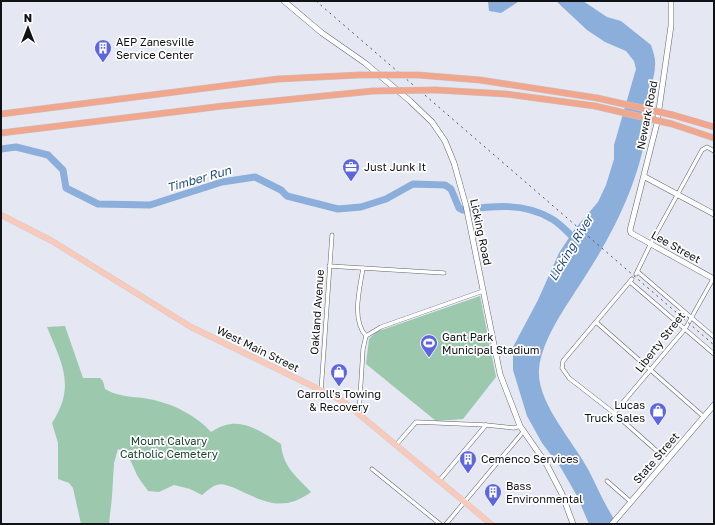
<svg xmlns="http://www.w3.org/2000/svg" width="715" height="525" viewBox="0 0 715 525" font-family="'Golos Text',sans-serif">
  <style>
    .green { fill: #9cc8ae }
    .water { fill: #8baedb }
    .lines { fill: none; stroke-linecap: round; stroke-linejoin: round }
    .river { stroke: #8baedb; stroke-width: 7 }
    .street-casing { stroke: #63656f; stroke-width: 4.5 }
    .secondary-casing { stroke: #63656f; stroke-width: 6 }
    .primary-casing { stroke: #c6c6c7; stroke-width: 6 }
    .highway-casing { stroke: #c6c6c7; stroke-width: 7 }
    .street { stroke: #fff; stroke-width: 3.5 }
    .secondary { stroke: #fff; stroke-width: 5 }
    .primary { stroke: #f7cabb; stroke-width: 5.5 }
    .highway { stroke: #f1a68e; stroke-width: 6 }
    .rail { stroke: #53545b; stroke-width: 1; stroke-dasharray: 2 4; stroke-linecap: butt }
    .highway-bridge-casing { stroke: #c6c6c7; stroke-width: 7; stroke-linecap: butt }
    .highway-bridge { stroke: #f1a68e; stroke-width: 6 }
    .labels { text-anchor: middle; stroke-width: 3.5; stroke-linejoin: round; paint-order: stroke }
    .poi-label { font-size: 11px; fill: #111216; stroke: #fff; text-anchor: start }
    .street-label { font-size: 11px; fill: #111216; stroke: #fff }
    .park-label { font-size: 11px; fill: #18442e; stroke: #fff }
    .water-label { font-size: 12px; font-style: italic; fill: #1d4b83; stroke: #fff }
  </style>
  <rect width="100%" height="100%" fill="#e5e8f3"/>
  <g class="green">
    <path d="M480 296 496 377 463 419 436 421 366 364 369 339 376 332Z"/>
    <path d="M65 326 83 378H100L103 381 105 389C120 398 137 396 154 400 175 405 197 416 211 432 238 414 257 429 281 444 283 467 296 476 311 492 281 514 262 500 232 487 228 486 222 483 217 485 212 486 206 492 202 495L190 489 174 485 159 492 148 491C145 486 140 481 137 475 132 464 130 455 118 449L114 463 112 497 109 524H81L73 488 69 483 58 479V443L52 423C76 386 62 364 47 327Z"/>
  </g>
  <g class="water">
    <path d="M488 1H518V2L501 13 489 11Z"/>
    <path d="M556 1H583L607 17 621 21 651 45C653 51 656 59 655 66 655 76 650 87 649 98 647 108 649 118 647 128 639 181 615 230 586 275 570 301 542 337 539 369 536 402 574 442 589 471 598 489 606 507 617 524H589L577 496 561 468 542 443 527 416 513 370V347L538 300 559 253 574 230 598 202 606 185 614 159V145L636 69 634 61 626 51 605 42 587 30Z"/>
  </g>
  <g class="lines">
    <path class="river" d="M1 149 16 147 48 155 63 170 66 188 98 204 150 205 222 182 255 177 281 190 287 196 338 209 361 207 386 199 413 184 445 185 451 189 459 208 463 210C493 206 524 202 552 219 561 224 569 234 577 241"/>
    <g class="street-casing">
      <g id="street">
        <path d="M329 266 444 273"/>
        <path d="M638 272 714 337"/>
        <path d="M636 274 653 239 702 150 707 147 714 151"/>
        <path d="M632 279 563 361 562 368 569 378 614 413 667 460"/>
        <path d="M630 282 714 354"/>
        <path d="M596 322 704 417"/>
        <path d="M366 336 381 327 483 291"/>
        <path d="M321 391 332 235"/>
        <path d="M614 413 685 329 713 279"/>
        <path d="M359 414 363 349 366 336C351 319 360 288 363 268"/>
        <path d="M396 445 416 422 486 425 514 428 520 426"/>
        <path d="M372 469 440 524"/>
        <path d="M439 481 486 425"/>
        <path d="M607 481 631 502"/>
        <path d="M446 524 523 432"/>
      </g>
    </g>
    <g class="secondary-casing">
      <g id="secondary">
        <path d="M284 1 322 33 365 63 410 101 432 122 445 141 454 163 466 206 500 374 520 426 547 465 562 494 573 524"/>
        <path d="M671 1V26L657 123 630 230 631 233 714 279"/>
        <path d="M645 177 714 214"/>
        <path d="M612 524 714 405"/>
      </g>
    </g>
    <g class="primary-casing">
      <path id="primary" d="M1 215 52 241 191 327 343 401 491 524"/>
    </g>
    <g class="highway-casing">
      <g id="highway">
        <path d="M418 75 480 80 597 98"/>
        <path d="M436 90 506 94 595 106"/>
        <path d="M1 114 278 79 359 75"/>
        <path d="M673 115 714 127"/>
        <path d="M672 124 714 138"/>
        <path d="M1 133 223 106 373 91"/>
      </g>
    </g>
    <use href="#street" class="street"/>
    <use href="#secondary" class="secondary"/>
    <use href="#primary" class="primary"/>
    <use href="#highway" class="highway"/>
    <path class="rail" d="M316 1 714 345"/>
    <g class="highway-bridge-casing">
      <g id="highway-bridge">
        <path d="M359 75H418"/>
        <path d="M373 91 436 90"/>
        <path d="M597 98 673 115"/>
        <path d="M595 106 672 124"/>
      </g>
    </g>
    <use href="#highway-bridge" class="highway-bridge"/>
  </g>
  <defs>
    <g id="building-pin" transform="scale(0.9)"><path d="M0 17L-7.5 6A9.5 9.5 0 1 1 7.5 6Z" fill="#5d66de" stroke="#fff"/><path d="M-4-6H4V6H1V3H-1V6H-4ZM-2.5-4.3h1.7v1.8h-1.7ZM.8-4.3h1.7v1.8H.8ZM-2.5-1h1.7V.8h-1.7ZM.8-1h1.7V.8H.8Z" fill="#fff"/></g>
    <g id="office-pin" transform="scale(0.9)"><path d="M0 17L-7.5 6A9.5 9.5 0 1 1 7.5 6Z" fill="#5d66de" stroke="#fff"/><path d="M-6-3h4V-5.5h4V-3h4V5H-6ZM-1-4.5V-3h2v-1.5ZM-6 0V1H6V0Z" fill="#fff"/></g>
    <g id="stadium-pin" transform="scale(0.9)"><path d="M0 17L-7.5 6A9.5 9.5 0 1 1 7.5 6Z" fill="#5d66de" stroke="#fff"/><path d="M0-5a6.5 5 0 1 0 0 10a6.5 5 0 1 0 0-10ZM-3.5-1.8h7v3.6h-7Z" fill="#fff"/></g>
    <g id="shop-pin" transform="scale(0.9)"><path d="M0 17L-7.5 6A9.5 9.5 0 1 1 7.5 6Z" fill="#5d66de" stroke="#fff"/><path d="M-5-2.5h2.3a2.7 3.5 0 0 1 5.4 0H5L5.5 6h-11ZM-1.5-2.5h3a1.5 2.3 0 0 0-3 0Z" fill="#fff"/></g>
  </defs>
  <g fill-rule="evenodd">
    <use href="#building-pin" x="103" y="48"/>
    <use href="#office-pin" x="351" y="167"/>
    <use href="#stadium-pin" x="429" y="343"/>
    <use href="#shop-pin" x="339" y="372"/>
    <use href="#shop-pin" x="658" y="411"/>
    <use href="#building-pin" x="468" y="459"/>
    <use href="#building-pin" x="493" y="492"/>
  </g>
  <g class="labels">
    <g class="poi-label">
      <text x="116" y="46">AEP Zanesville<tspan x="116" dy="13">Service Center</tspan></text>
      <text x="364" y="171">Just Junk It</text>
      <text x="442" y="341">Gant Park<tspan x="442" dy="13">Municipal Stadium</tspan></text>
      <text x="339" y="398" text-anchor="middle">Carroll's Towing<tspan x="339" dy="13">&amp; Recovery</tspan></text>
      <text x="645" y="409" text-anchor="end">Lucas<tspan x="645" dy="13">Truck Sales</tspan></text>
      <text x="481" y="463">Cemenco Services</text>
      <text x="506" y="490">Bass<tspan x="506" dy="13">Environmental</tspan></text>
    </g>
    <g class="street-label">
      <text transform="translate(647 115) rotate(-79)" y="4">Newark Road</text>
      <text transform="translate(481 232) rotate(78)" y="4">Licking Road</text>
      <text transform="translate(676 247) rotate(29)" y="4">Lee Street</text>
      <text transform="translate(317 312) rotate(-86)" y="4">Oakland Avenue</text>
      <text transform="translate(660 342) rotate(-52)" y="4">Liberty Street</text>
      <text transform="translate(258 349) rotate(26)" y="4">West Main Street</text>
      <text transform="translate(656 458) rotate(-49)" y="4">State Street</text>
    </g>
    <g class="park-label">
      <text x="169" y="445">Mount Calvary<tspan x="169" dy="13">Catholic Cemetery</tspan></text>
    </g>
    <g class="water-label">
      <text transform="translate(199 179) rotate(-16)" y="4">Timber Run</text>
      <text transform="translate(571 248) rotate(-59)" y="4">Licking River</text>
    </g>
  </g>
  <rect width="715" height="525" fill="none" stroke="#111216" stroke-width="4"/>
  <g transform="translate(28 28)" stroke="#ffffff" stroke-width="3" paint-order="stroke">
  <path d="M0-3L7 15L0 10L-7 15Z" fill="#111216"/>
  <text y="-6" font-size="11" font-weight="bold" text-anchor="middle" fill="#111216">N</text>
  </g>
</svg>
